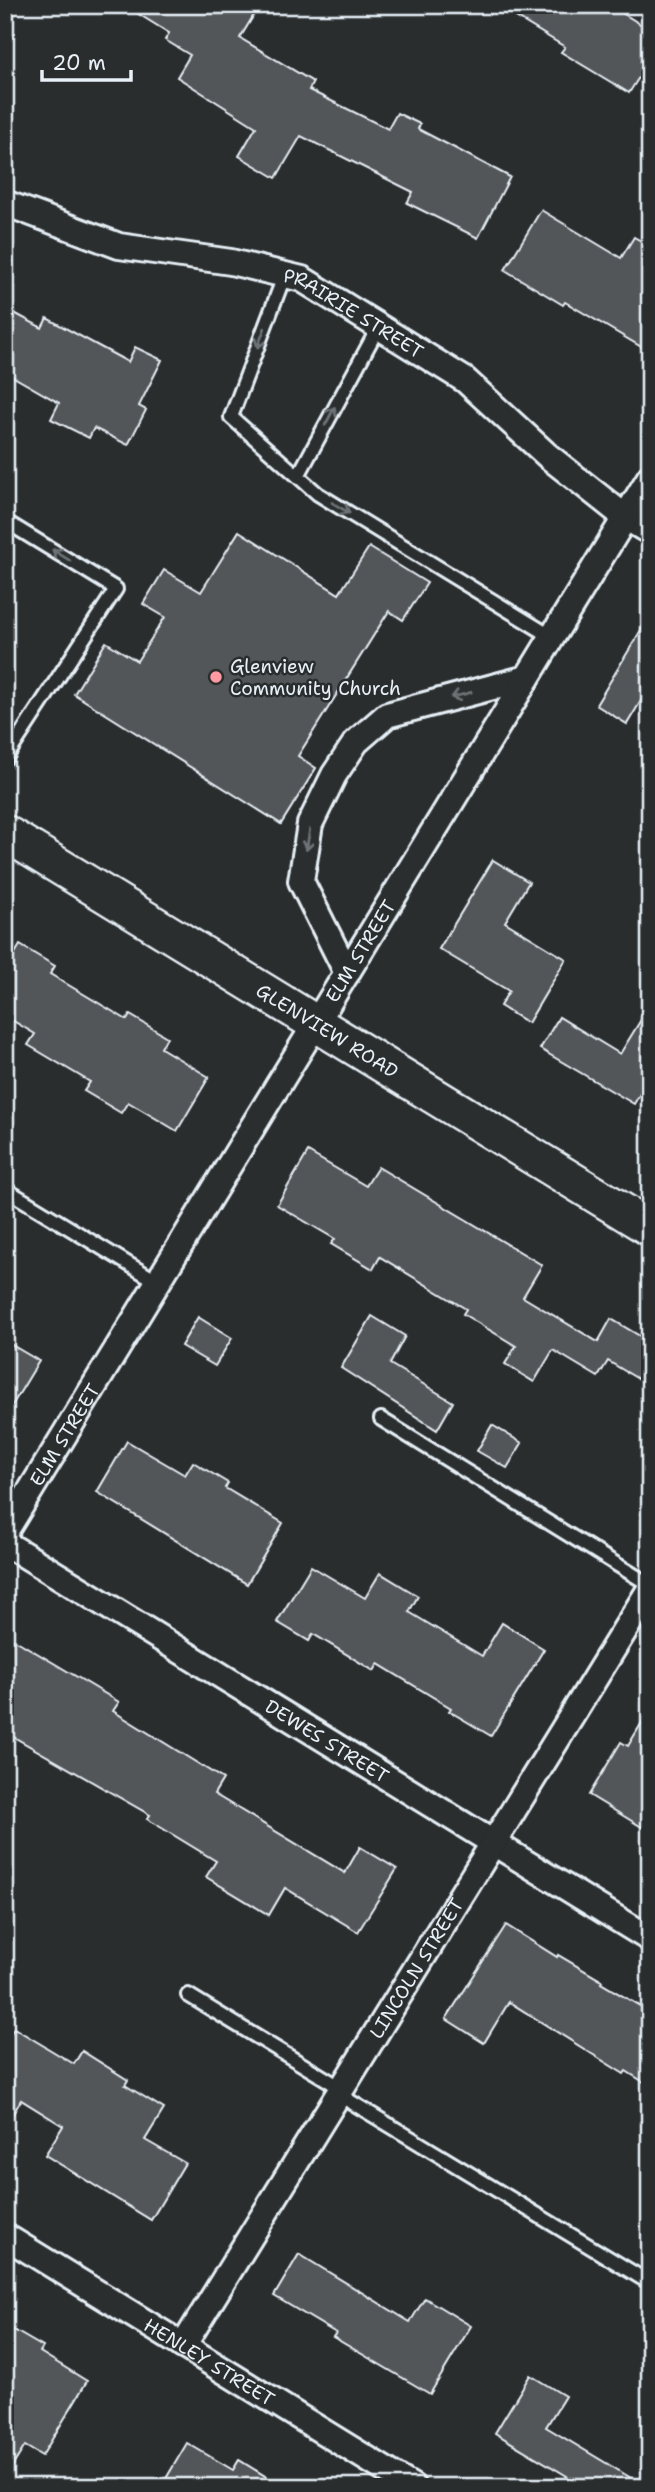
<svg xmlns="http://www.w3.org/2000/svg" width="655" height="2492" viewBox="0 0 655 2492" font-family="'Shantell Sans',sans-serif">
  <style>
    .building { fill: #535759; stroke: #e8f1f8; stroke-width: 2 }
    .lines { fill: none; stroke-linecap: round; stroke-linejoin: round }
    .service-casing { stroke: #e8f1f8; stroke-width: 18 }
    .minor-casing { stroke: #e8f1f8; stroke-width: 30 }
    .secondary-casing { stroke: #e8f1f8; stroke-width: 40 }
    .service { stroke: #2a2d2e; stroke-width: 12 }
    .minor { stroke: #2a2d2e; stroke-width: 24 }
    .secondary { stroke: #2a2d2e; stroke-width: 35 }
    .oneway { stroke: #6c7275 }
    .poi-dot { fill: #ff9aa2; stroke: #2a2d2e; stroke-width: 2.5 }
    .labels { text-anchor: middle; stroke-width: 5; stroke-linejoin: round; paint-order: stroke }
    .street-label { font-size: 19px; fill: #e8f1f8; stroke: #2a2d2e }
    .poi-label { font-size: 19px; fill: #e8f1f8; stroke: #2a2d2e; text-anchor: start }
  </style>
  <rect width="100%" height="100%" fill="#2a2d2e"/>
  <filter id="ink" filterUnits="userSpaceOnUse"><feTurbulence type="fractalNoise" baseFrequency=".0143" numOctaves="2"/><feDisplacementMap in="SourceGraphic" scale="14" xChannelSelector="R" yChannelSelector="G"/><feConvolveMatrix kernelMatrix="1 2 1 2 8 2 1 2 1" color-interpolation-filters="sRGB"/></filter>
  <g filter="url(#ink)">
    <g class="building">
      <path d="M124 5H260L240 38 313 82 309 90 388 129 397 113 420 124 418 129 510 177 478 238 407 203 413 192 301 136 276 178 239 156 256 127 177 77 190 55 165 40 169 33Z"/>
      <path d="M496 5H609L650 30V60L629 93 561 52 565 47Z"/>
      <path d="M541 210 621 258 634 237 650 246V352L565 302 563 305 505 270Z"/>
      <path d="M5 308 42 328 47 318 128 362 135 347 162 360 139 406 146 410 128 445 94 428 89 438 51 419 59 403 5 372Z"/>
      <path d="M239 531 339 594 369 547 427 583 403 620 389 611 298 756 316 768 281 824 74 694 106 642 137 661 165 617 143 604 164 570 201 592Z"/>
      <path d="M650 615V686L627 724 596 705Z"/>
      <path d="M493 860 529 882 505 922 566 959 528 1023 500 1006 509 991 439 949Z"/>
      <path d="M20 945 55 966 50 974 127 1020 130 1015 167 1037 161 1048 209 1077 177 1131 128 1102 121 1113 84 1091 90 1082 28 1045 35 1034 5 1016V970Z"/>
      <path d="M650 1005V1077L634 1104 540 1049 559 1017 620 1054Z"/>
      <path d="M308 1152 366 1186 378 1167 542 1265 523 1297 598 1342 611 1319 650 1342V1386L608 1361 598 1377 553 1350 534 1382 505 1364 516 1346 463 1314 466 1309 380 1257 373 1269 331 1244 335 1239 277 1205Z"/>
      <path d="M372 1316 405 1336 390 1364 453 1402 437 1430 341 1368Z"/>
      <path d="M198 1317 232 1338 215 1366 181 1346Z"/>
      <path d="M5 1341 39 1361 5 1417Z"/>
      <path d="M492 1425 522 1443 507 1468 477 1451Z"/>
      <path d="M127 1441 185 1475 193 1462 228 1483 225 1488 283 1523 247 1584 97 1492Z"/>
      <path d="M311 1566 365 1598 380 1573 418 1596 409 1612 482 1656 502 1623 544 1649 491 1736 449 1711 451 1708 378 1664 374 1671 313 1634 309 1641 277 1622Z"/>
      <path d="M5 1634 119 1702 113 1711 223 1779 214 1794 345 1873 360 1847 397 1869 358 1932 285 1888 269 1915 206 1877 216 1861 147 1819 150 1815 5 1732Z"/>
      <path d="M650 1709V1832L589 1795 621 1742 628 1746Z"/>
      <path d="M506 1925 557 1957 558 1955 602 1981 601 1983 650 2012V2086L626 2071 624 2074 509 2002 484 2043 446 2019Z"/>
      <path d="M14 2028 74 2064 82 2051 128 2080 125 2085 164 2109 145 2140 185 2163 151 2220 45 2155 63 2126 21 2100 5 2127V2043Z"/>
      <path d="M299 2254 410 2322 425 2298 471 2326 430 2394 333 2337 336 2333 274 2296Z"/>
      <path d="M5 2325 43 2347 40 2352 87 2381 42 2456 25 2446 5 2478Z"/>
      <path d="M530 2375 565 2396 546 2427 646 2487H561L567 2476 495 2433Z"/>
      <path d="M187 2443 233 2470 239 2460 283 2487H161Z"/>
    </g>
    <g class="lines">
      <g class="service-casing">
        <g id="service">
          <path d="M285 274 231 417 318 494 552 637"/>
          <path d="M298 476 379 326"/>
          <path d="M5 521 116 589 5 759"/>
          <path d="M5 1189 158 1282"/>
          <path d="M381 1419 650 1585"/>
          <path d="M188 1995 341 2088"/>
          <path d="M338 2094 650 2283"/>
        </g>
      </g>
      <g class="minor-casing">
        <g id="minor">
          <path id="s1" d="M5 203 119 246 231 262 302 279 465 380 548 456 625 517 650 532"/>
          <path d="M347 973 301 881 310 824 334 775 356 742 387 715 527 678"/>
          <path id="s2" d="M5 1532 650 477"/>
          <path id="s3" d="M5 1543 650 1939"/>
          <path id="s4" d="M5 2236 413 2487"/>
          <path id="s5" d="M183 2346 650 1589"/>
        </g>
      </g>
      <g class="secondary-casing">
        <g id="secondary">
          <path id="s6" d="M5 833 650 1228"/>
        </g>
      </g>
      <use href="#service" class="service"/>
      <use href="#minor" class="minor"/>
      <use href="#secondary" class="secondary"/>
    </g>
    <defs><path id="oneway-shaft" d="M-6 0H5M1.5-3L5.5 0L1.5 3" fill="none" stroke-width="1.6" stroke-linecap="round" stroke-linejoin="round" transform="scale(1.75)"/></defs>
    <g class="oneway">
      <use href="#oneway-shaft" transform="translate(261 338) rotate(111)"/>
      <use href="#oneway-shaft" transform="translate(330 416) rotate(-62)"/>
      <use href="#oneway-shaft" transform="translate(341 508) rotate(31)"/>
      <use href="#oneway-shaft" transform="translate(61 555) rotate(-148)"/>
      <use href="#oneway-shaft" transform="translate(461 695) rotate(165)"/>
      <use href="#oneway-shaft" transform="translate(308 840) rotate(99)"/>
    </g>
  </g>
  <circle class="poi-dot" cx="216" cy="677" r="7"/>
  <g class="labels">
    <g class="street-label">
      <text dy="7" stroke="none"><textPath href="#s1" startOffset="369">PRAIRIE STREET</textPath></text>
      <text dy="7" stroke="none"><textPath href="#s2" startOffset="681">ELM STREET</textPath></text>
      <text dy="7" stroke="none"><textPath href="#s6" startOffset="378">GLENVIEW ROAD</textPath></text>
      <text dy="7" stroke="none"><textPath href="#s2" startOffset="114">ELM STREET</textPath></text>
      <text dy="7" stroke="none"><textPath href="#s3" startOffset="378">DEWES STREET</textPath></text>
      <text dy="7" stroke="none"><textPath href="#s5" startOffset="444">LINCOLN STREET</textPath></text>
      <text dy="7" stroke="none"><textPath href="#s4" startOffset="240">HENLEY STREET</textPath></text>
    </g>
    <g class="poi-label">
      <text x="230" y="673">Glenview<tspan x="230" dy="22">Community Church</tspan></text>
    </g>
  </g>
  <rect width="655" height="2492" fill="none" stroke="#2a2d2e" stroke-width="28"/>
  <rect x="14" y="14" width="627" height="2464" fill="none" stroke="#e8f1f8" stroke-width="2.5" filter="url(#ink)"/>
  <path d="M42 70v10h89v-10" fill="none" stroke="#e8f1f8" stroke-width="3.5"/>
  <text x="52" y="70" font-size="21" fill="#e8f1f8" stroke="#2a2d2e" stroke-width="5" paint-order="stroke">20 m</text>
</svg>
